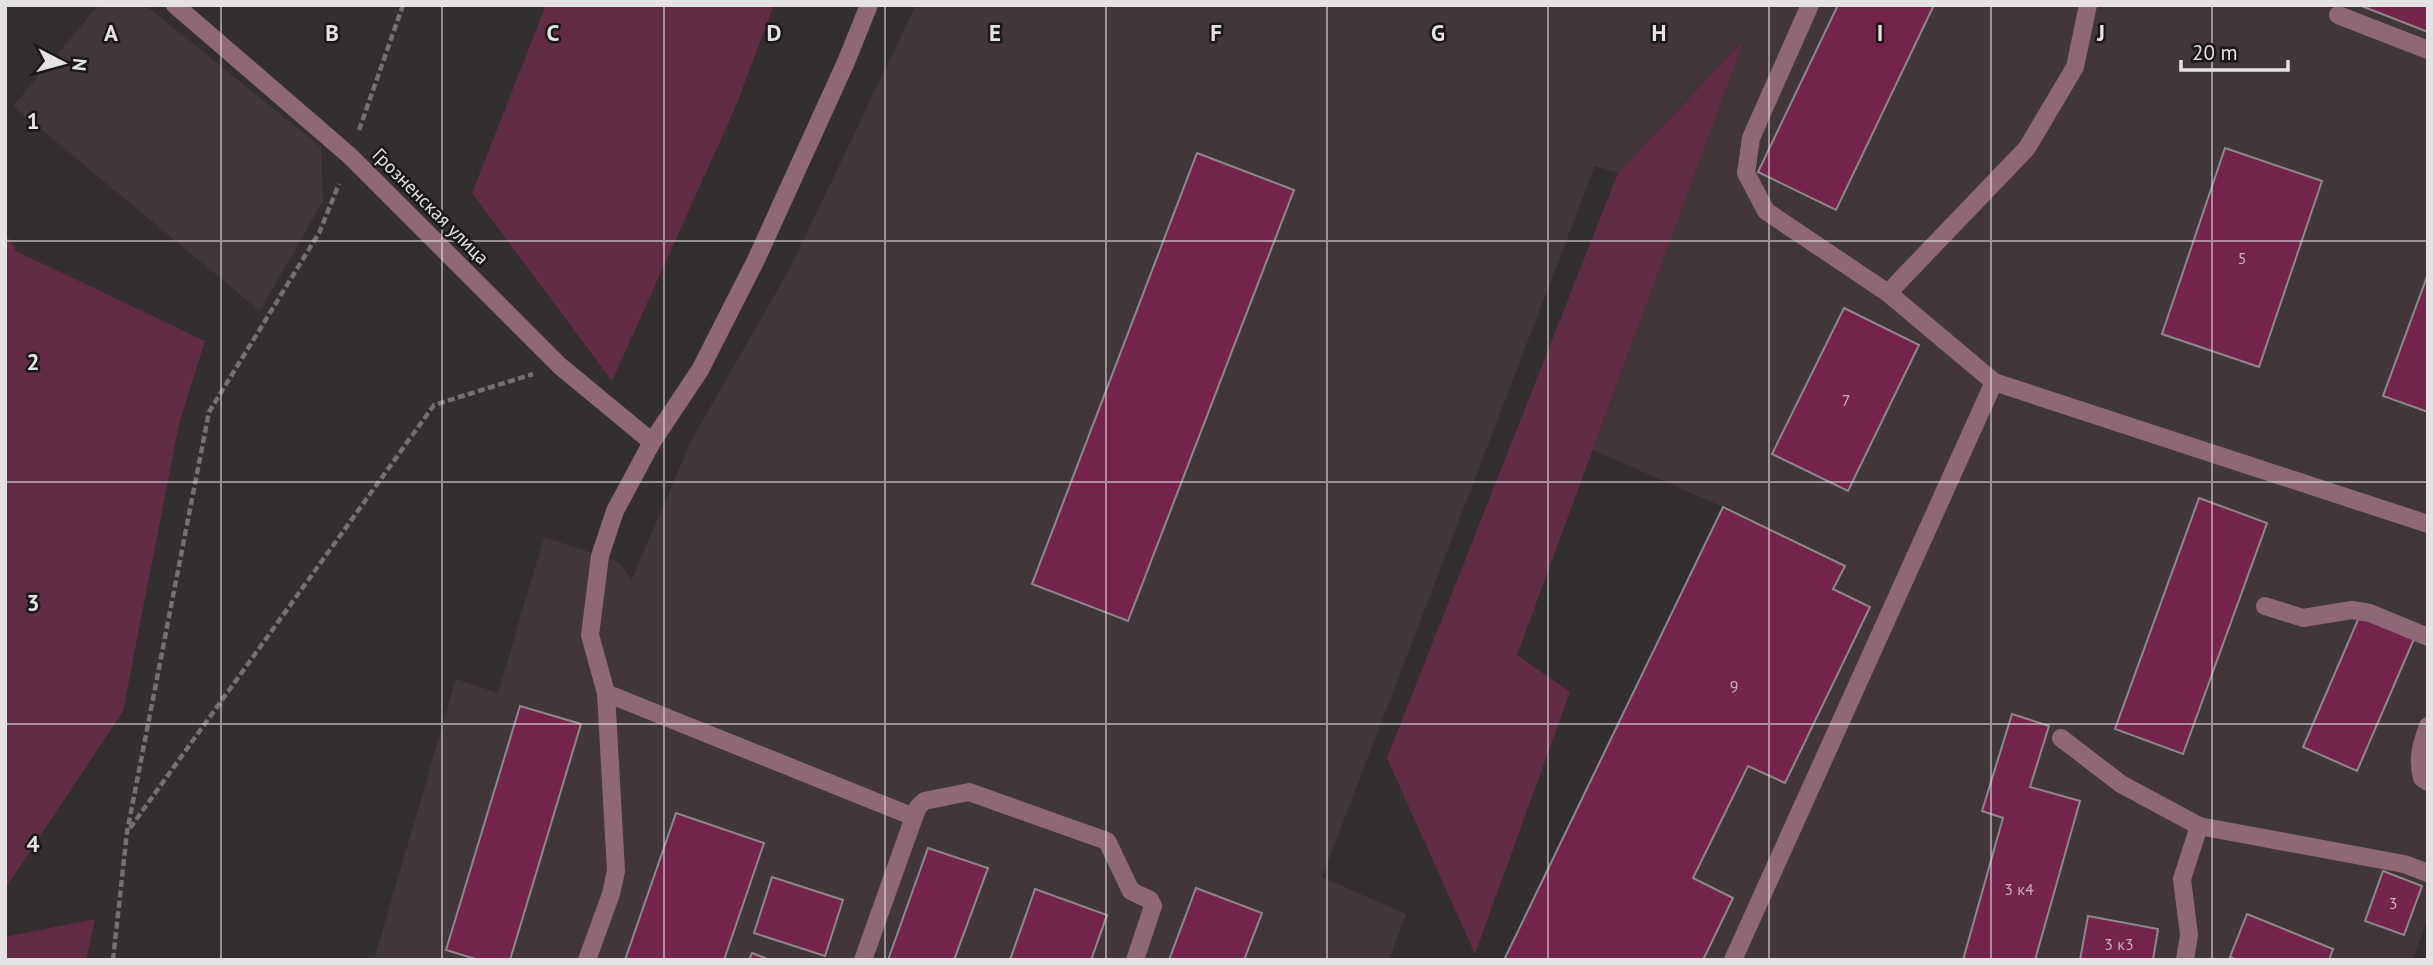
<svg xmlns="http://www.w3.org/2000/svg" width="2433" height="965" viewBox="0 0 2433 965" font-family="'PT Sans',sans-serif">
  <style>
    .built { fill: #41363a }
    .green { fill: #632c45 }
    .building { fill: #74234a; stroke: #8e888a; stroke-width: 2 }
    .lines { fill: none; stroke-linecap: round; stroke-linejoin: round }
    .path { stroke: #757173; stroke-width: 4.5; stroke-dasharray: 7 3.5; stroke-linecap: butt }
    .minor { stroke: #8f6877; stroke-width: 18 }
    .grid { fill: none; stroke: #e5e2e3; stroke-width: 2; stroke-opacity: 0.55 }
    .labels { text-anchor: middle; stroke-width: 5; stroke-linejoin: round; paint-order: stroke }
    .number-label { font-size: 16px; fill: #c9b2bd }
    .street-label { font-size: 19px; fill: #e5e2e3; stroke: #191717 }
    .grid-label { font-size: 23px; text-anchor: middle; font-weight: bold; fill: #e5e2e3; stroke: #191717; stroke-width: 5; stroke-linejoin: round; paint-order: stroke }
  </style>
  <rect width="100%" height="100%" fill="#332e30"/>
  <g class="built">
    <path d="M99 5H145L321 147 323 201 260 311 13 106Z"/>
    <path d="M916 5H2428V917L2413 960H1504L1723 507 1593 450 1742 42 1618 173 1595 166 1322 877 1406 914 1389 960H374L456 679 498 693 544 537 617 561 632 579 691 441 789 270Z"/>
  </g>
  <g class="green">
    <path d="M546 5H774L735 108 612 381 472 193Z"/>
    <path d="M1744 40 1517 655 1570 692 1475 954 1387 758 1618 173Z"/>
    <path d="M5 232 16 251 205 341 179 424 123 711 5 889Z"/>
    <path d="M95 919 86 960H5V937Z"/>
  </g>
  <g class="building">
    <path d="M1838 5H1934L1836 210 1758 172Z"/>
    <path d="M2359 5H2428V32Z"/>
    <path d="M2225 148 2322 181 2259 367 2162 334Z"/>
    <path d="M1197 153 1294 190 1128 621 1032 584Z"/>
    <path d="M2428 274V412L2383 396Z"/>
    <path d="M1844 308 1919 345 1848 491 1772 454Z"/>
    <path d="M2199 498 2267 523 2183 754 2115 729Z"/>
    <path d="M1723 507 1845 566 1833 589 1870 607 1785 783 1748 766 1693 878 1733 898 1703 960H1504Z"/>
    <path d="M2360 615 2414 639 2357 771 2303 747Z"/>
    <path d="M520 706 581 724 510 960H479L446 950Z"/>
    <path d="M2012 714 2049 726 2030 787 2080 801 2035 960H1963L2003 818 1982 811Z"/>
    <path d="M676 813 764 843 724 960H625Z"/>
    <path d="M928 848 988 868 954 960H888Z"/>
    <path d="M2383 871 2422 886 2404 935 2365 921Z"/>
    <path d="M772 877 843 900 825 956 754 933Z"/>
    <path d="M1196 888 1262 913 1244 960H1169Z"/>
    <path d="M1035 889 1107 915 1091 960H1010Z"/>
    <path d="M2247 914 2333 949 2329 960H2237L2230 957Z"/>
    <path d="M2088 916 2158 929 2153 960H2080Z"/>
    <path d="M752 953 770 960H749Z"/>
  </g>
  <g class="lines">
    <g class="path">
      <path d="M359 130 403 5"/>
      <path d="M130 828 434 405 533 374"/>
      <path d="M113 960 127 832 209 412 319 233 339 184"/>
    </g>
    <g class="minor">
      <path d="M175 5 350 156 560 366 652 442"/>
      <path d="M1810 5 1751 138 1746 173 1766 211 1888 293 1994 382 2428 524"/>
      <path d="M2338 15 2428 50"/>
      <path d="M1888 293 2027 148 2075 67 2088 5"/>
      <path d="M2265 606 2303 618 2352 610 2370 613 2428 637"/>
      <path d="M606 693 914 817 918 807 924 801 969 792 1107 841 1131 891 1150 900 1153 906 1135 960"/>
      <path d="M2428 726C2421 745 2417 758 2422 778L2428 782"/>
      <path d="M2061 738 2121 784 2199 826"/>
      <path d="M587 960 611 894 616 871 606 693 590 635 600 556 615 511 652 442 700 370 756 260 846 62 869 5"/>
      <path d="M863 960 914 817"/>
      <path d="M1733 960 1994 382"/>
      <path d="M2185 960 2189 935 2182 879 2199 826 2404 864 2428 873"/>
    </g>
  </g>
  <path class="grid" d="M221 5V960M442 5V960M664 5V960M885 5V960M1106 5V960M1327 5V960M1548 5V960M1769 5V960M1991 5V960M2212 5V960M5 241H2428M5 482H2428M5 724H2428"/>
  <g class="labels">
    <g class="number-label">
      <text x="2242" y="264">5</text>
      <text x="1846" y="406">7</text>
      <text x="1734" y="692">9</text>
      <text x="2019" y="895">3 к4</text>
      <text x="2393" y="909">3</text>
      <text x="2119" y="950">3 к3</text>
    </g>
    <g class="street-label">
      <text transform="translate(431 206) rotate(45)" y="7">Грозненская улица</text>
    </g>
  </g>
  <g class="grid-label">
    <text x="111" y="41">A</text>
    <text x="332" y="41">B</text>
    <text x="553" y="41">C</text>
    <text x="774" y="41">D</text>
    <text x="995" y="41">E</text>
    <text x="1216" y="41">F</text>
    <text x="1438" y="41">G</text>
    <text x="1659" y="41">H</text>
    <text x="1880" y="41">I</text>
    <text x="2101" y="41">J</text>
    <text x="33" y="129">1</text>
    <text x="33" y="370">2</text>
    <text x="33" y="611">3</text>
    <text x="33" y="852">4</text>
  </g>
  <rect width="2433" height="965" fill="none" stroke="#e5e2e3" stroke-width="14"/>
  <g transform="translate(63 63) rotate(96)" stroke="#191717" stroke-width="5" paint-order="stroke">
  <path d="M0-5L12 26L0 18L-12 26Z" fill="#e5e2e3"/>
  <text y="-10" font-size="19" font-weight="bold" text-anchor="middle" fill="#e5e2e3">N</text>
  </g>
  <path d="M2181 60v10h107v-10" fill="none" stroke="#e5e2e3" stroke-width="3.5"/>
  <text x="2192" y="60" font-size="21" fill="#e5e2e3" stroke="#191717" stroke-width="5" paint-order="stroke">20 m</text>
</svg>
